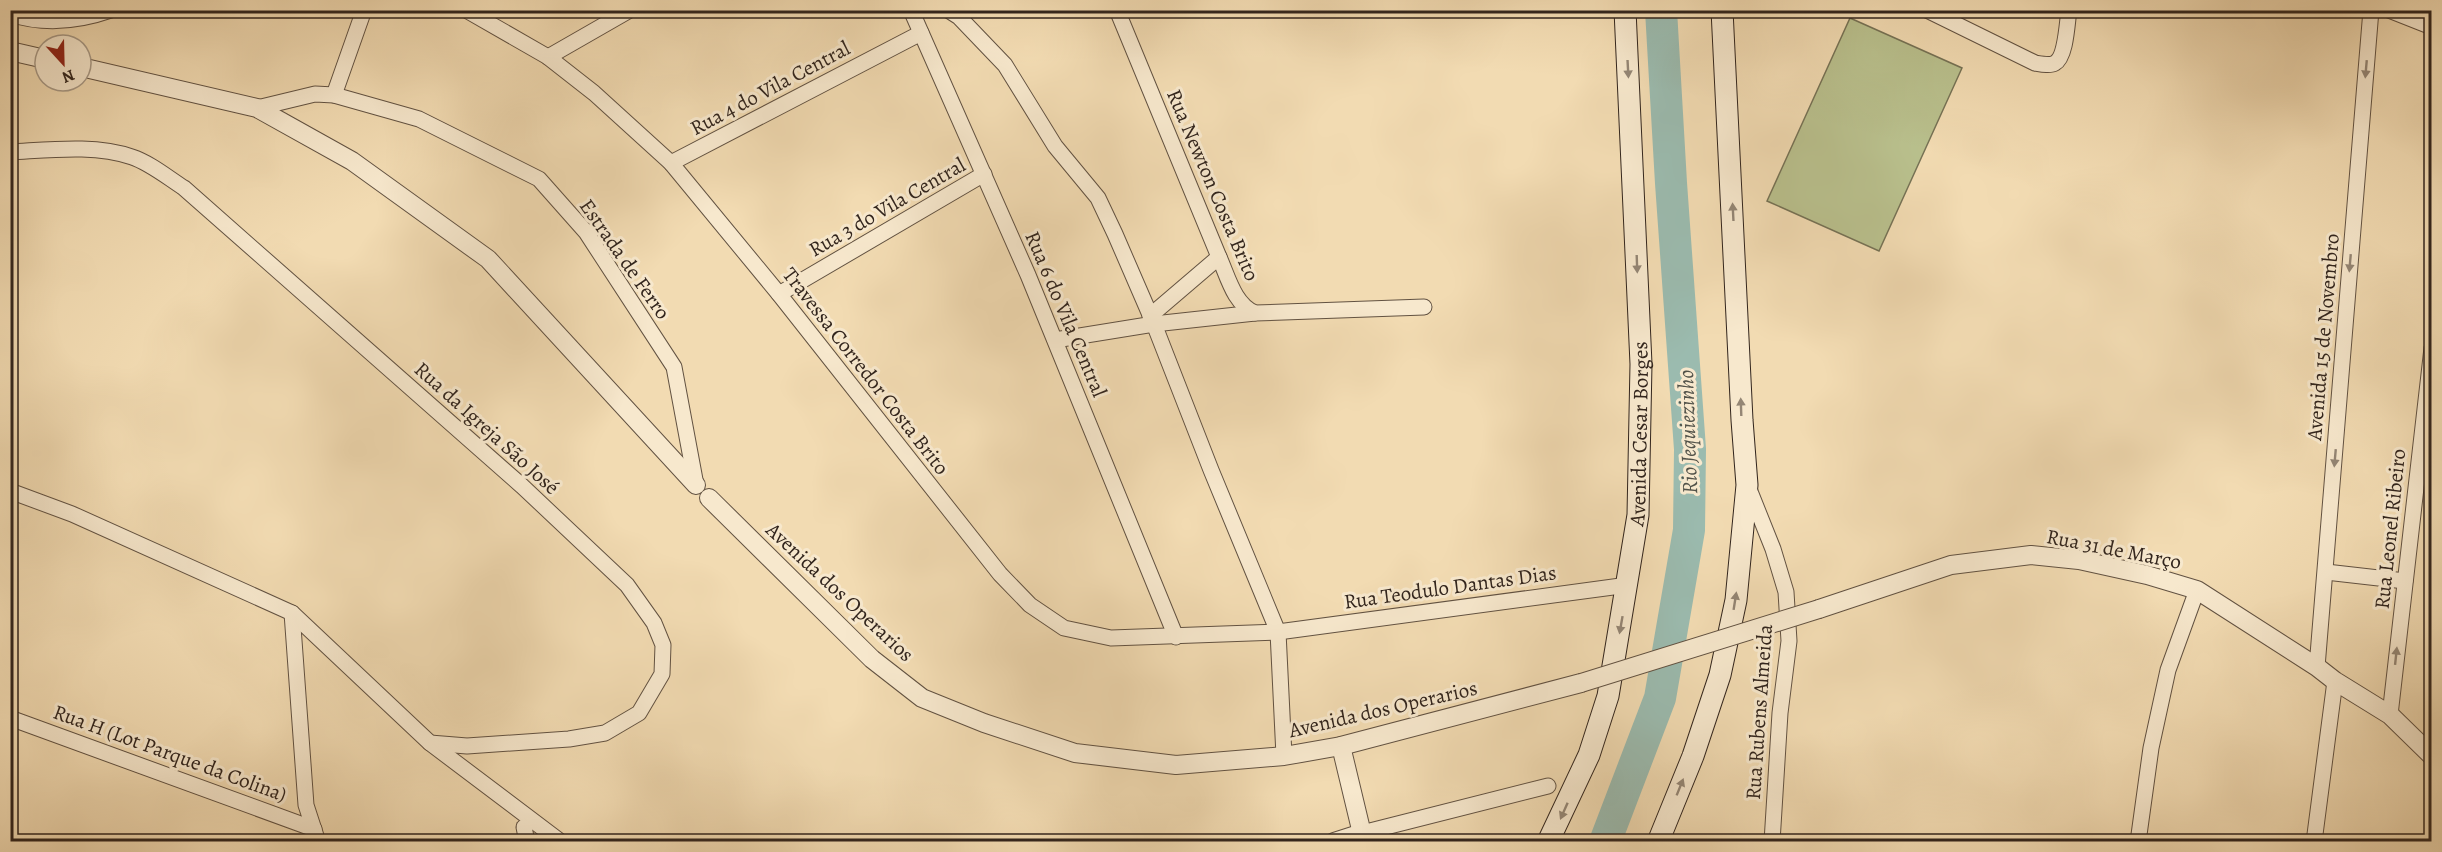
<svg xmlns="http://www.w3.org/2000/svg" width="2442" height="852" viewBox="0 0 2442 852" font-family="Alegreya,serif">
  <style>
    .green { fill: #b9c08d; stroke: #767255; stroke-width: 1.5 }
    .lines { fill: none; stroke-linecap: round; stroke-linejoin: round }
    .river { stroke: #9bbbaf; stroke-width: 32 }
    .minor-casing { stroke: #625242; stroke-width: 17 }
    .tertiary-casing { stroke: #625242; stroke-width: 20 }
    .secondary-casing { stroke: #32251d; stroke-width: 23 }
    .minor { stroke: #f7e8cd; stroke-width: 15 }
    .tertiary { stroke: #f7e8cd; stroke-width: 18 }
    .secondary { stroke: #f7e8cd; stroke-width: 21 }
    .tertiary-bridge-casing { stroke: #625242; stroke-width: 20; stroke-linecap: butt }
    .tertiary-bridge { stroke: #f7e8cd; stroke-width: 18 }
    .oneway { fill: #948675 }
    .labels { text-anchor: middle; stroke-width: 6; stroke-linejoin: round; paint-order: stroke }
    .street-label { font-size: 21px; fill: #32251d; stroke: #f7e8cd }
    .water-label { font-size: 22px; font-style: italic; fill: #525249; stroke: #f7e8cd }
  </style>
  <rect width="100%" height="100%" fill="#f2dbb2"/>
  <filter id="stains"><feTurbulence type="fractalNoise" baseFrequency=".00333" numOctaves="4"/><feColorMatrix values="0 0 0 0 .2 0 0 0 0 .09 0 0 0 0 .02 0 0 0 .5 -.17"/></filter>
  <radialGradient id="worn" r=".72"><stop offset=".6" stop-color="#630" stop-opacity="0"/><stop offset="1" stop-color="#630" stop-opacity=".3"/></radialGradient>
  <path class="green" d="M1850 18 1962 68 1879 251 1767 201Z"/>
  <g class="lines">
    <path class="river" d="M1605 842 1660 698 1689 530 1690 449 1671 183 1661 10"/>
    <g class="minor-casing">
      <g id="minor">
        <path d="M466 10 548 57 594 93 671 163 779 294 1000 574 1030 605 1064 628 1111 638 1278 632 1628 585"/>
        <path d="M911 10 1028 275 1176 637"/>
        <path d="M948 10 959 17 1005 65 1055 146 1098 198 1115 234 1154 324 1211 470 1278 632 1284 756"/>
        <path d="M1117 10 1219 257C1228 277 1234 304 1255 313L1424 307"/>
        <path d="M1927 10 2035 63C2041 64 2050 66 2055 63 2066 57 2067 23 2069 10"/>
        <path d="M2389 10 2432 27"/>
        <path d="M10 14C44 25 77 22 111 10"/>
        <path d="M548 57 630 10"/>
        <path d="M334 95 364 10"/>
        <path d="M257 108 315 94 334 95 419 119 539 179 586 232 674 367 696 485"/>
        <path d="M10 152C49 150 95 144 132 157 150 163 167 177 184 188L522 486 627 585 654 623 663 645 662 674 639 713 605 733 569 739 467 746 430 743"/>
        <path d="M671 163 921 33"/>
        <path d="M779 294 984 174"/>
        <path d="M1150 316 1219 257"/>
        <path d="M1055 340 1154 324 1255 313"/>
        <path d="M1749 489 1773 549 1786 592 1789 641 1780 713 1772 842"/>
        <path d="M10 491 72 514 292 613 430 743 561 842"/>
        <path d="M2326 572 2405 581"/>
        <path d="M292 613 306 805 318 842"/>
        <path d="M2317 667 2371 10"/>
        <path d="M2390 715 2432 348"/>
        <path d="M10 718 314 829"/>
        <path d="M524 827 527 842"/>
        <path d="M1362 833 1548 786"/>
        <path d="M2138 842 2151 748 2168 670 2197 590"/>
        <path d="M2314 842 2335 681"/>
      </g>
    </g>
    <g class="tertiary-casing">
      <g id="tertiary">
        <path d="M10 51 45 59"/>
        <path d="M81 67 257 108 352 161 488 259 696 485"/>
        <path d="M709 498 872 659 922 698 984 723 1075 753 1176 765 1284 756 1341 746 1581 683"/>
        <path d="M1819 609 1951 565 2031 555 2079 560 2147 575 2197 590 2317 667 2335 681 2390 715 2432 756"/>
        <path d="M1341 746 1364 842"/>
        <path d="M1334 842 1362 833"/>
      </g>
    </g>
    <g class="secondary-casing">
      <g id="secondary">
        <path id="s1" d="M1548 842 1589 755 1608 696 1638 515 1641 364 1625 10"/>
        <path d="M1658 842 1693 756 1720 675 1736 600 1747 485 1742 420 1722 10"/>
      </g>
    </g>
    <use href="#minor" class="minor"/>
    <use href="#tertiary" class="tertiary"/>
    <use href="#secondary" class="secondary"/>
    <g class="tertiary-bridge-casing">
      <path id="tertiary-bridge" d="M1581 683 1819 609"/>
    </g>
    <use href="#tertiary-bridge" class="tertiary-bridge"/>
  </g>
  <defs><path id="oneway-solid" d="M-6-.8H1V-3.2L6.5 0L1 3.2V.8H-6Z" transform="scale(1.5)"/></defs>
  <g class="oneway">
    <use href="#oneway-solid" transform="translate(1628 69) rotate(87)"/>
    <use href="#oneway-solid" transform="translate(2366 69) rotate(95)"/>
    <use href="#oneway-solid" transform="translate(1733 212) rotate(-93)"/>
    <use href="#oneway-solid" transform="translate(2350 263) rotate(95)"/>
    <use href="#oneway-solid" transform="translate(1637 264) rotate(88)"/>
    <use href="#oneway-solid" transform="translate(1741 407) rotate(-92)"/>
    <use href="#oneway-solid" transform="translate(2335 458) rotate(95)"/>
    <use href="#oneway-solid" transform="translate(1735 601) rotate(-81)"/>
    <use href="#oneway-solid" transform="translate(1621 625) rotate(100)"/>
    <use href="#oneway-solid" transform="translate(2396 656) rotate(-84)"/>
    <use href="#oneway-solid" transform="translate(1680 787) rotate(-68)"/>
    <use href="#oneway-solid" transform="translate(1564 811) rotate(114)"/>
  </g>
  <g class="labels">
    <g class="street-label">
      <text transform="translate(770 88) rotate(-28)" y="7">Rua 4 do Vila Central</text>
      <text transform="translate(1213 185) rotate(67)" y="7">Rua Newton Costa Brito</text>
      <text transform="translate(887 207) rotate(-30)" y="7">Rua 3 do Vila Central</text>
      <text transform="translate(625 259) rotate(55)" y="7">Estrada de Ferro</text>
      <text transform="translate(1066 314) rotate(67)" y="7">Rua 6 do Vila Central</text>
      <text transform="translate(2323 337) rotate(-85)" y="7">Avenida 15 de Novembro</text>
      <text transform="translate(866 371) rotate(52)" y="7">Travessa Corredor Costa Brito</text>
      <text transform="translate(487 428) rotate(42)" y="7">Rua da Igreja São José</text>
      <text dy="7" stroke="none"><textPath href="#s1" startOffset="423">Avenida Cesar Borges</textPath></text>
      <text transform="translate(2390 529) rotate(-84)" y="7">Rua Leonel Ribeiro</text>
      <text transform="translate(2114 549) rotate(11)" y="7">Rua 31 de Março</text>
      <text transform="translate(1450 587) rotate(-8)" y="7">Rua Teodulo Dantas Dias</text>
      <text transform="translate(840 592) rotate(43)" y="7">Avenida dos Operarios</text>
      <text transform="translate(1383 709) rotate(-13)" y="7">Avenida dos Operarios</text>
      <text transform="translate(1759 712) rotate(-86)" y="7">Rua Rubens Almeida</text>
      <text transform="translate(170 753) rotate(20)" y="7">Rua H (Lot Parque da Colina)</text>
    </g>
    <g class="water-label">
      <text transform="translate(1687 432) rotate(-92)" y="8">Rio Jequiezinho</text>
    </g>
  </g>
  <rect width="2442" height="852" fill="none" stroke="#f2dbb2" stroke-width="36"/>
  <rect x="12" y="12" width="2418" height="828" fill="none" stroke="#32251d" stroke-width="3"/>
  <rect x="18" y="18" width="2406" height="816" fill="none" stroke="#32251d" stroke-width="1.5"/>
  <g transform="translate(63 63) rotate(158)"><circle r="28" fill="#f7e8cd" stroke="#a89a87" stroke-width="1.5"/>
  <path d="M0-4.5L10 22L0 15L-10 22Z" fill="#8f2418"/>
  <text y="-9" font-size="16" font-weight="bold" text-anchor="middle" fill="#32251d">N</text>
  </g>
  <rect width="100%" height="100%" filter="url(#stains)"/>
  <rect width="100%" height="100%" fill="url(#worn)"/>
</svg>
